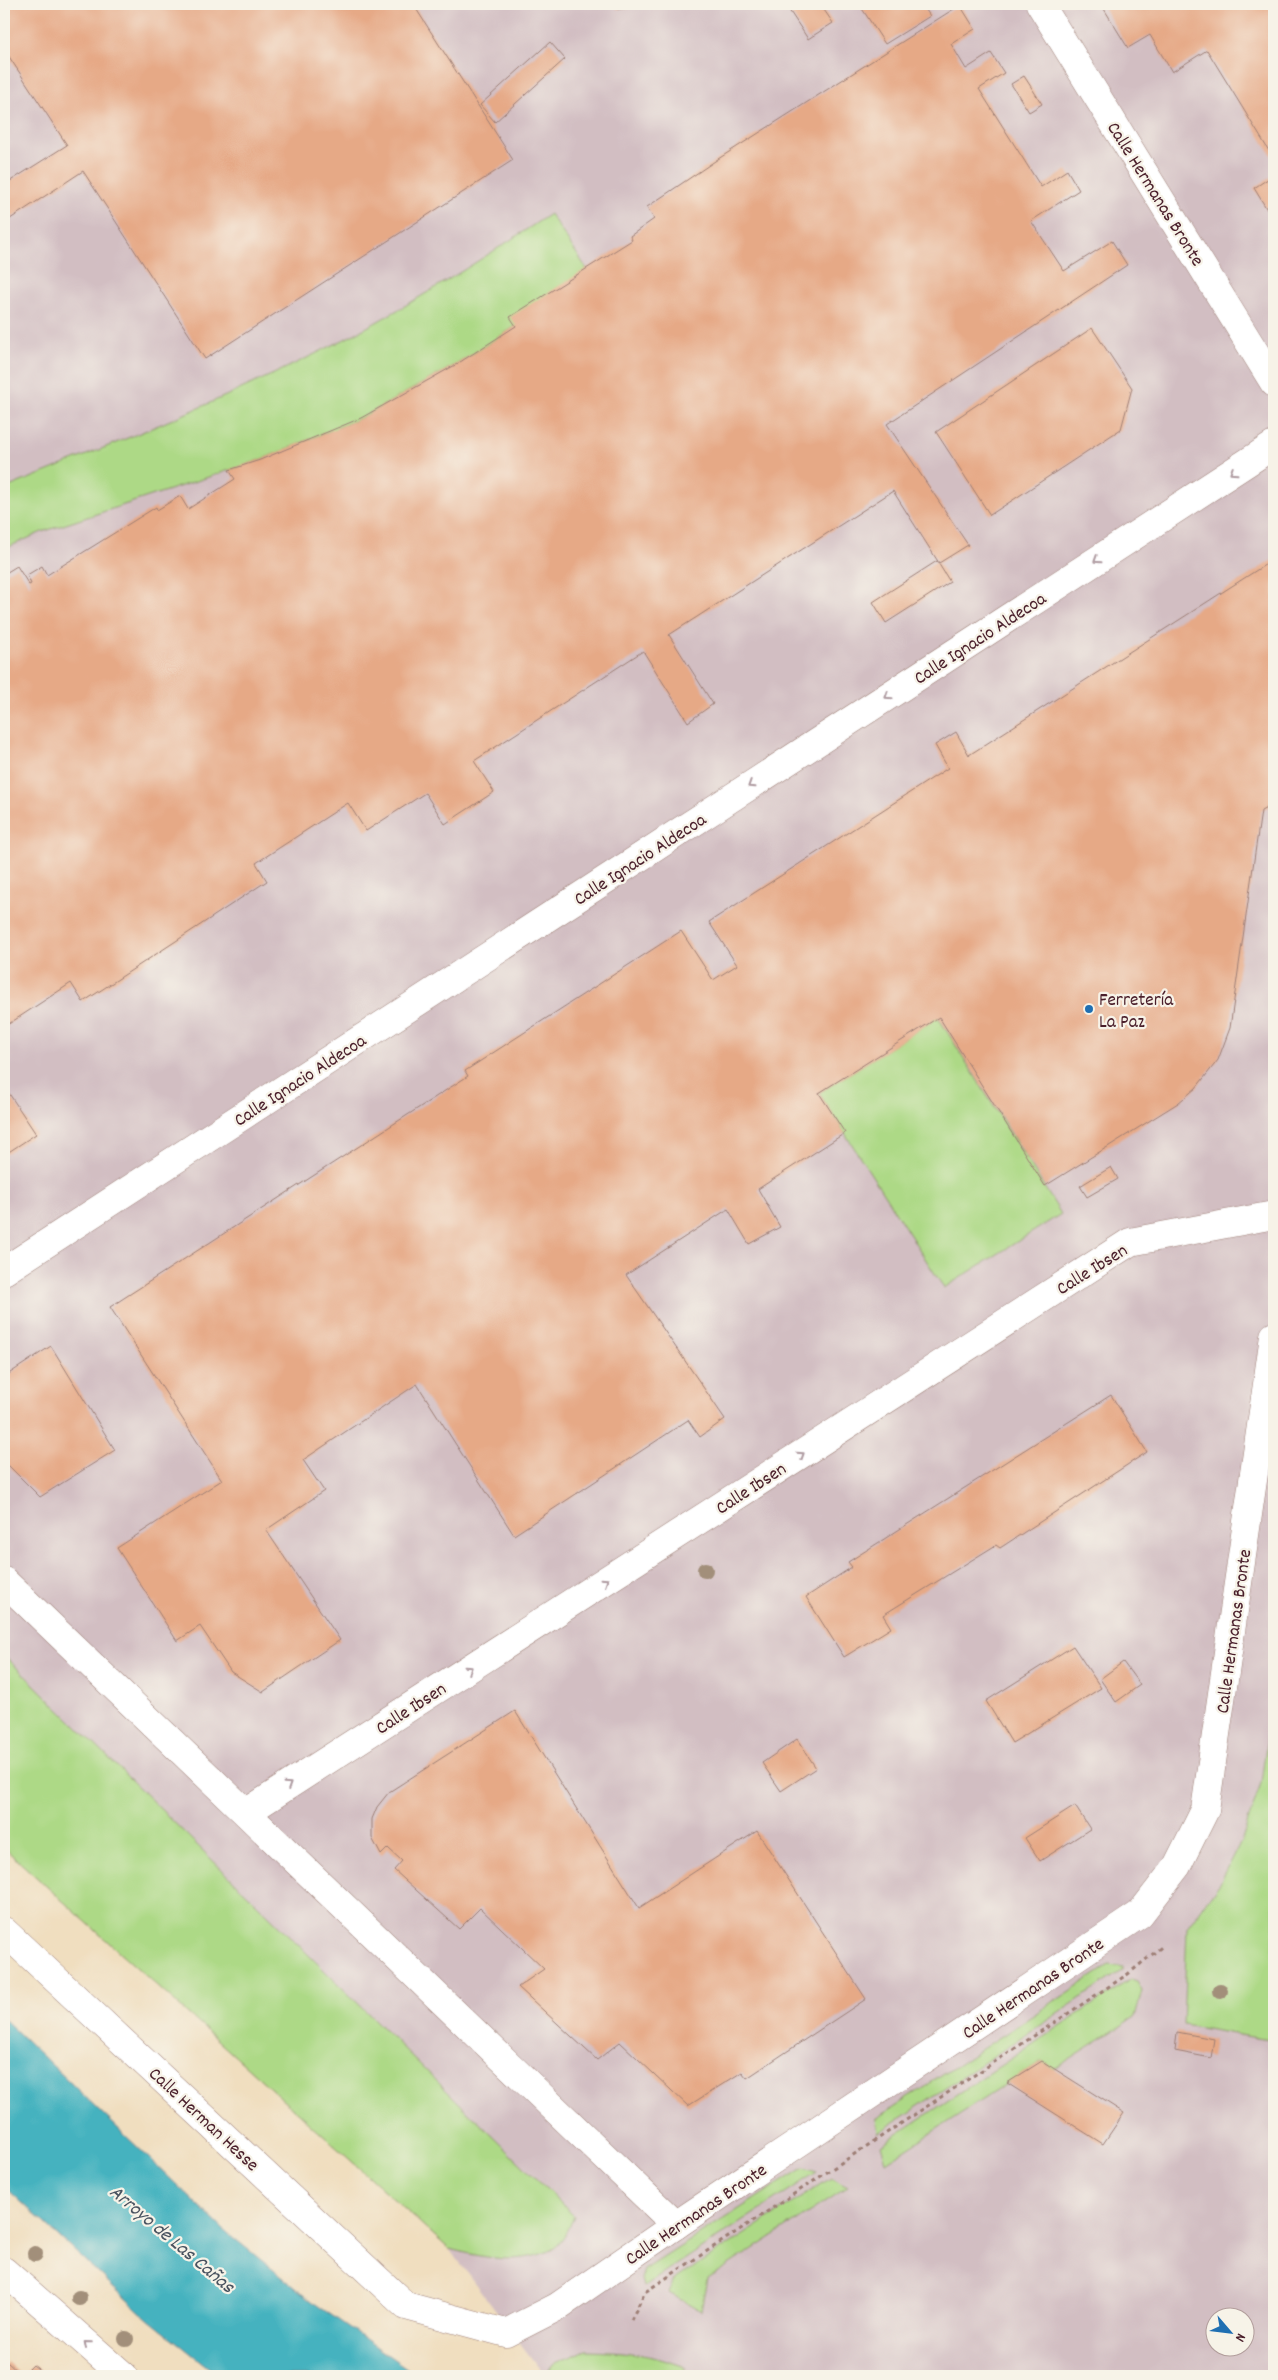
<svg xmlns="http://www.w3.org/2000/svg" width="1278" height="2380" viewBox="0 0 1278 2380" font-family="Dekko,sans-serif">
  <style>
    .industrial { fill: #d2bec2; fill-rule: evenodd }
    .green { fill: #add986; stroke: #7c7c58 }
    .water { fill: #44b2bf; stroke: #476875 }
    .building { fill: #e6a986 }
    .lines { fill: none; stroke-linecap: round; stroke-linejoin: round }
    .street-casing { stroke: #9d7e75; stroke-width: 29 }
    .path { stroke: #9d7e75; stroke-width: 3; stroke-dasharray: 4 4; stroke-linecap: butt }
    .street { stroke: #fff; stroke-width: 28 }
    .tree { fill: #a28f7a }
    .oneway { stroke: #ae9aa0 }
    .poi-dot { fill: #1f6fb2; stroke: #f7f3e8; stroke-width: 2 }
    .labels { text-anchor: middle; stroke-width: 4.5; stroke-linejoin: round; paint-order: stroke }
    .street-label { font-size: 19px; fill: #4a1f2b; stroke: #f7f3e8 }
    .poi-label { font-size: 19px; fill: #4a1f2b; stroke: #f7f3e8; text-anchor: start }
    .water-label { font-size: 20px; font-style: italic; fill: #48525f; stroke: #f7f3e8 }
  </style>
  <rect width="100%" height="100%" fill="#f7f3e8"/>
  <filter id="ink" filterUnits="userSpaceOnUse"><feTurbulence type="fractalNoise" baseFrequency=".02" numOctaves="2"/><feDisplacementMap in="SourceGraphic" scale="10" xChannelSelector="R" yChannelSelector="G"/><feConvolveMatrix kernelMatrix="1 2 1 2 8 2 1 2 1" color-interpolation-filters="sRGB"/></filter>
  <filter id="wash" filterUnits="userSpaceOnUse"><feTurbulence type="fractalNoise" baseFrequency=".0096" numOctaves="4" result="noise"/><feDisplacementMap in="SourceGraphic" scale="20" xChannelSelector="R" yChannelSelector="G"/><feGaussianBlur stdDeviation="1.12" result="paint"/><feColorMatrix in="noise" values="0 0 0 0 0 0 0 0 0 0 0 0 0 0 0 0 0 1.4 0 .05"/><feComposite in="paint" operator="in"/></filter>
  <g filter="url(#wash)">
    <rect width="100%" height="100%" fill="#f0debf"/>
    <path class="industrial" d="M4 4H1274V2376H545L449 2249 4 1848ZM1216 2318H1246V2348H1216Z"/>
    <g class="green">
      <path d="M550 214 587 269 516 326 457 364 361 418 260 460 42 532 4 549V489C108 446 212 405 313 355 396 315 473 265 550 214Z"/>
      <path d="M938 1017 1061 1214 944 1288 819 1093Z"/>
      <path d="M4 1655 574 2216C569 2228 563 2244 551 2250 518 2266 482 2257 449 2249L4 1848Z"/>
      <path d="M1274 1688V2041L1183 2025 1187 1928 1220 1883 1241 1842 1261 1783Z"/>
      <path d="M1109 1965 1123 1967V1970L878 2133 876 2119Z"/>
      <path d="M1131 1979 1137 1981 1142 1990 1135 2017 1054 2069 1042 2061 886 2162 881 2145Z"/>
      <path d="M803 2168 817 2172 643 2287 641 2279 644 2270Z"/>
      <path d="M831 2178 848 2187 707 2279 701 2311 669 2293 673 2281Z"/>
      <path d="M587 2350C626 2351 649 2354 686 2367L680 2376H544L553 2364Z"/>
    </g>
    <path class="water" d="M4 2019 224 2230 317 2305 418 2376H219L148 2319 4 2186Z"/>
    <g id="blocks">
      <g class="building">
        <path d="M4 4H413L513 160 205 359 83 171 4 223V185L67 145 4 49Z"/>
        <path d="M617 4H670V6L617 9Z"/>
        <path d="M785 4H820L833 23 808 39Z"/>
        <path d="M859 4H922L930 16 885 44Z"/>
        <path d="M1101 4H1274V159L1207 50 1172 72 1150 35 1128 48Z"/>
        <path d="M960 5 975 29 951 44 966 69 991 53 1004 73 979 89 1041 187 1067 170 1079 190 1031 221 1064 271 1112 241 1127 265 887 424 968 545 939 563 893 491 669 635 713 704 688 722 643 651 474 761 494 792 445 824 425 793 366 831 348 803 256 863 267 881 176 941 83 1002 71 983 4 1027V574L17 566 29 585 31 584 27 575 42 566 47 575 156 507 157 510 180 496 188 509 235 479 229 470 260 460 361 418 457 364 516 326 510 317 632 240 630 236 654 219 647 207 718 159Z"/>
        <path d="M550 42 565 59 495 122 480 105Z"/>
        <path d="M1024 76 1042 104 1029 112 1011 84Z"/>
        <path d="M1274 175V221L1254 188Z"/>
        <path d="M1092 328 1132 388 1121 429 990 515 936 432Z"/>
        <path d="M1274 559V804L1261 811 1230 1028 1218 1060 1196 1088 1178 1103 1045 1186 939 1017 819 1093 845 1133 758 1189 780 1227 749 1244 728 1209 626 1275 725 1419 700 1437 688 1420 514 1535 417 1384 303 1460 324 1491 266 1530 340 1640 263 1692 231 1672 200 1626 177 1641 117 1548 222 1480 110 1307 468 1076 465 1071 681 931 713 980 737 965 709 922 948 768 935 745 956 732 969 755Z"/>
        <path d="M937 561 950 582 886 623 873 602Z"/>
        <path d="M4 1086 36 1134 4 1155Z"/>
        <path d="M1111 1167 1118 1179 1087 1197 1080 1186Z"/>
        <path d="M51 1346 115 1450 40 1497 4 1461V1377Z"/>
        <path d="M1111 1395 1147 1452 1000 1548 996 1545 883 1615 891 1628 844 1657 806 1597 852 1567 848 1562Z"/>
        <path d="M1073 1646 1101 1688 1012 1743 986 1701Z"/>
        <path d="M1123 1662 1140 1685 1116 1702 1100 1679Z"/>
        <path d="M515 1711 639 1908 757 1831 866 1999 747 2078 742 2072 688 2106 620 2042 597 2060 518 1987 544 1969 480 1908 459 1929 394 1870 402 1861 388 1848 381 1855 372 1838V1819L377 1807 389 1792Z"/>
        <path d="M797 1739 816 1768 781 1791 762 1763Z"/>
        <path d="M1075 1806 1090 1829 1040 1861 1025 1838Z"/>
        <path d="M1177 2032 1214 2039 1211 2058 1175 2051Z"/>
        <path d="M1042 2061 1124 2113 1103 2144 1007 2083Z"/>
        <path d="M7 2362 22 2376 33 2365 47 2376H4V2366Z"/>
      </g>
    </g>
  </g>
  <g filter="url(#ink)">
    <use href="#blocks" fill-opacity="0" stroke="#9d7e75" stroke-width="1"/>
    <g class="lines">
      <g class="street-casing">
        <g id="street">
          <path d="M1040 4 1274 383"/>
          <path d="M4 1271 1274 445"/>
          <path d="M4 1581 676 2225"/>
          <path d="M247 1812 1130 1242 1274 1215"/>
          <path d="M4 1931 406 2306 506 2333 557 2307 676 2225 1140 1914 1177 1866 1205 1810 1274 1336"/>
          <path d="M4 2271 124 2376"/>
        </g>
      </g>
      <path class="path" d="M631 2320 645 2292 1128 1974 1164 1945"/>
      <use href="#street" class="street"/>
    </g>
    <g class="tree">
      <circle cx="705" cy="1570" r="8"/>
      <circle cx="1220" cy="1991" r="8"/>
      <circle cx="35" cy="2254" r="8"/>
      <circle cx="79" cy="2298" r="8"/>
      <circle cx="126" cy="2339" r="8"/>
    </g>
    <defs><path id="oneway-chevron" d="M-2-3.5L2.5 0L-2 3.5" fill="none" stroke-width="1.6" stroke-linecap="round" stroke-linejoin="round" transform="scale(1.25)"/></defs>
    <g class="oneway">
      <use href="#oneway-chevron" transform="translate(1233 472) rotate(147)"/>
      <use href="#oneway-chevron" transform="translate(1097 560) rotate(147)"/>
      <use href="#oneway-chevron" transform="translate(888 696) rotate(147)"/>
      <use href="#oneway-chevron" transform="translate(751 785) rotate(147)"/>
      <use href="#oneway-chevron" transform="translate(801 1455) rotate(-33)"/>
      <use href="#oneway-chevron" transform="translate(605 1581) rotate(-33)"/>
      <use href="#oneway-chevron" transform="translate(469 1669) rotate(-33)"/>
      <use href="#oneway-chevron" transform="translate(288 1785) rotate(-33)"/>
      <use href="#oneway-chevron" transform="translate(87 2344) rotate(-139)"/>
    </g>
  </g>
  <circle class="poi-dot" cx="1089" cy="1009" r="5"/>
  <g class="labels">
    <g class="street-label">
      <text transform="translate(1157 193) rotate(58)" y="7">Calle Hermanas Bronte</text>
      <text transform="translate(979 637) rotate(-33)" y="7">Calle Ignacio Aldecoa</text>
      <text transform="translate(639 858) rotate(-33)" y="7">Calle Ignacio Aldecoa</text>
      <text transform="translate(299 1079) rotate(-33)" y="7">Calle Ignacio Aldecoa</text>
      <text transform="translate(1091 1268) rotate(-32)" y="7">Calle Ibsen</text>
      <text transform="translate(750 1487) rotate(-33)" y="7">Calle Ibsen</text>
      <text transform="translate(1232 1631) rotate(-82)" y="7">Calle Hermanas Bronte</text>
      <text transform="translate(410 1707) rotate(-33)" y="7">Calle Ibsen</text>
      <text transform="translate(1032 1987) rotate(-34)" y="7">Calle Hermanas Bronte</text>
      <text transform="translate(205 2118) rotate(43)" y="7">Calle Herman Hesse</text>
      <text transform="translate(695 2213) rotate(-34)" y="7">Calle Hermanas Bronte</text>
    </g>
    <g class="poi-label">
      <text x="1099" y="1005">Ferretería<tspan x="1099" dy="22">La Paz</tspan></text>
    </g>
    <g class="water-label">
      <text transform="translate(173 2238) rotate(40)" y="7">Arroyo de Las Cañas</text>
    </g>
  </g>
  <rect width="1278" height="2380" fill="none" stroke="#f7f3e8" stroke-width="20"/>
  <g transform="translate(1230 2332) rotate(118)"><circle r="24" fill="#f7f3e8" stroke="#b29e9c"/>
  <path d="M0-4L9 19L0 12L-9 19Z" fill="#1f6fb2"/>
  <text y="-8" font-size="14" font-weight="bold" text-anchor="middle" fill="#4a1f2b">N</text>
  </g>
</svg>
